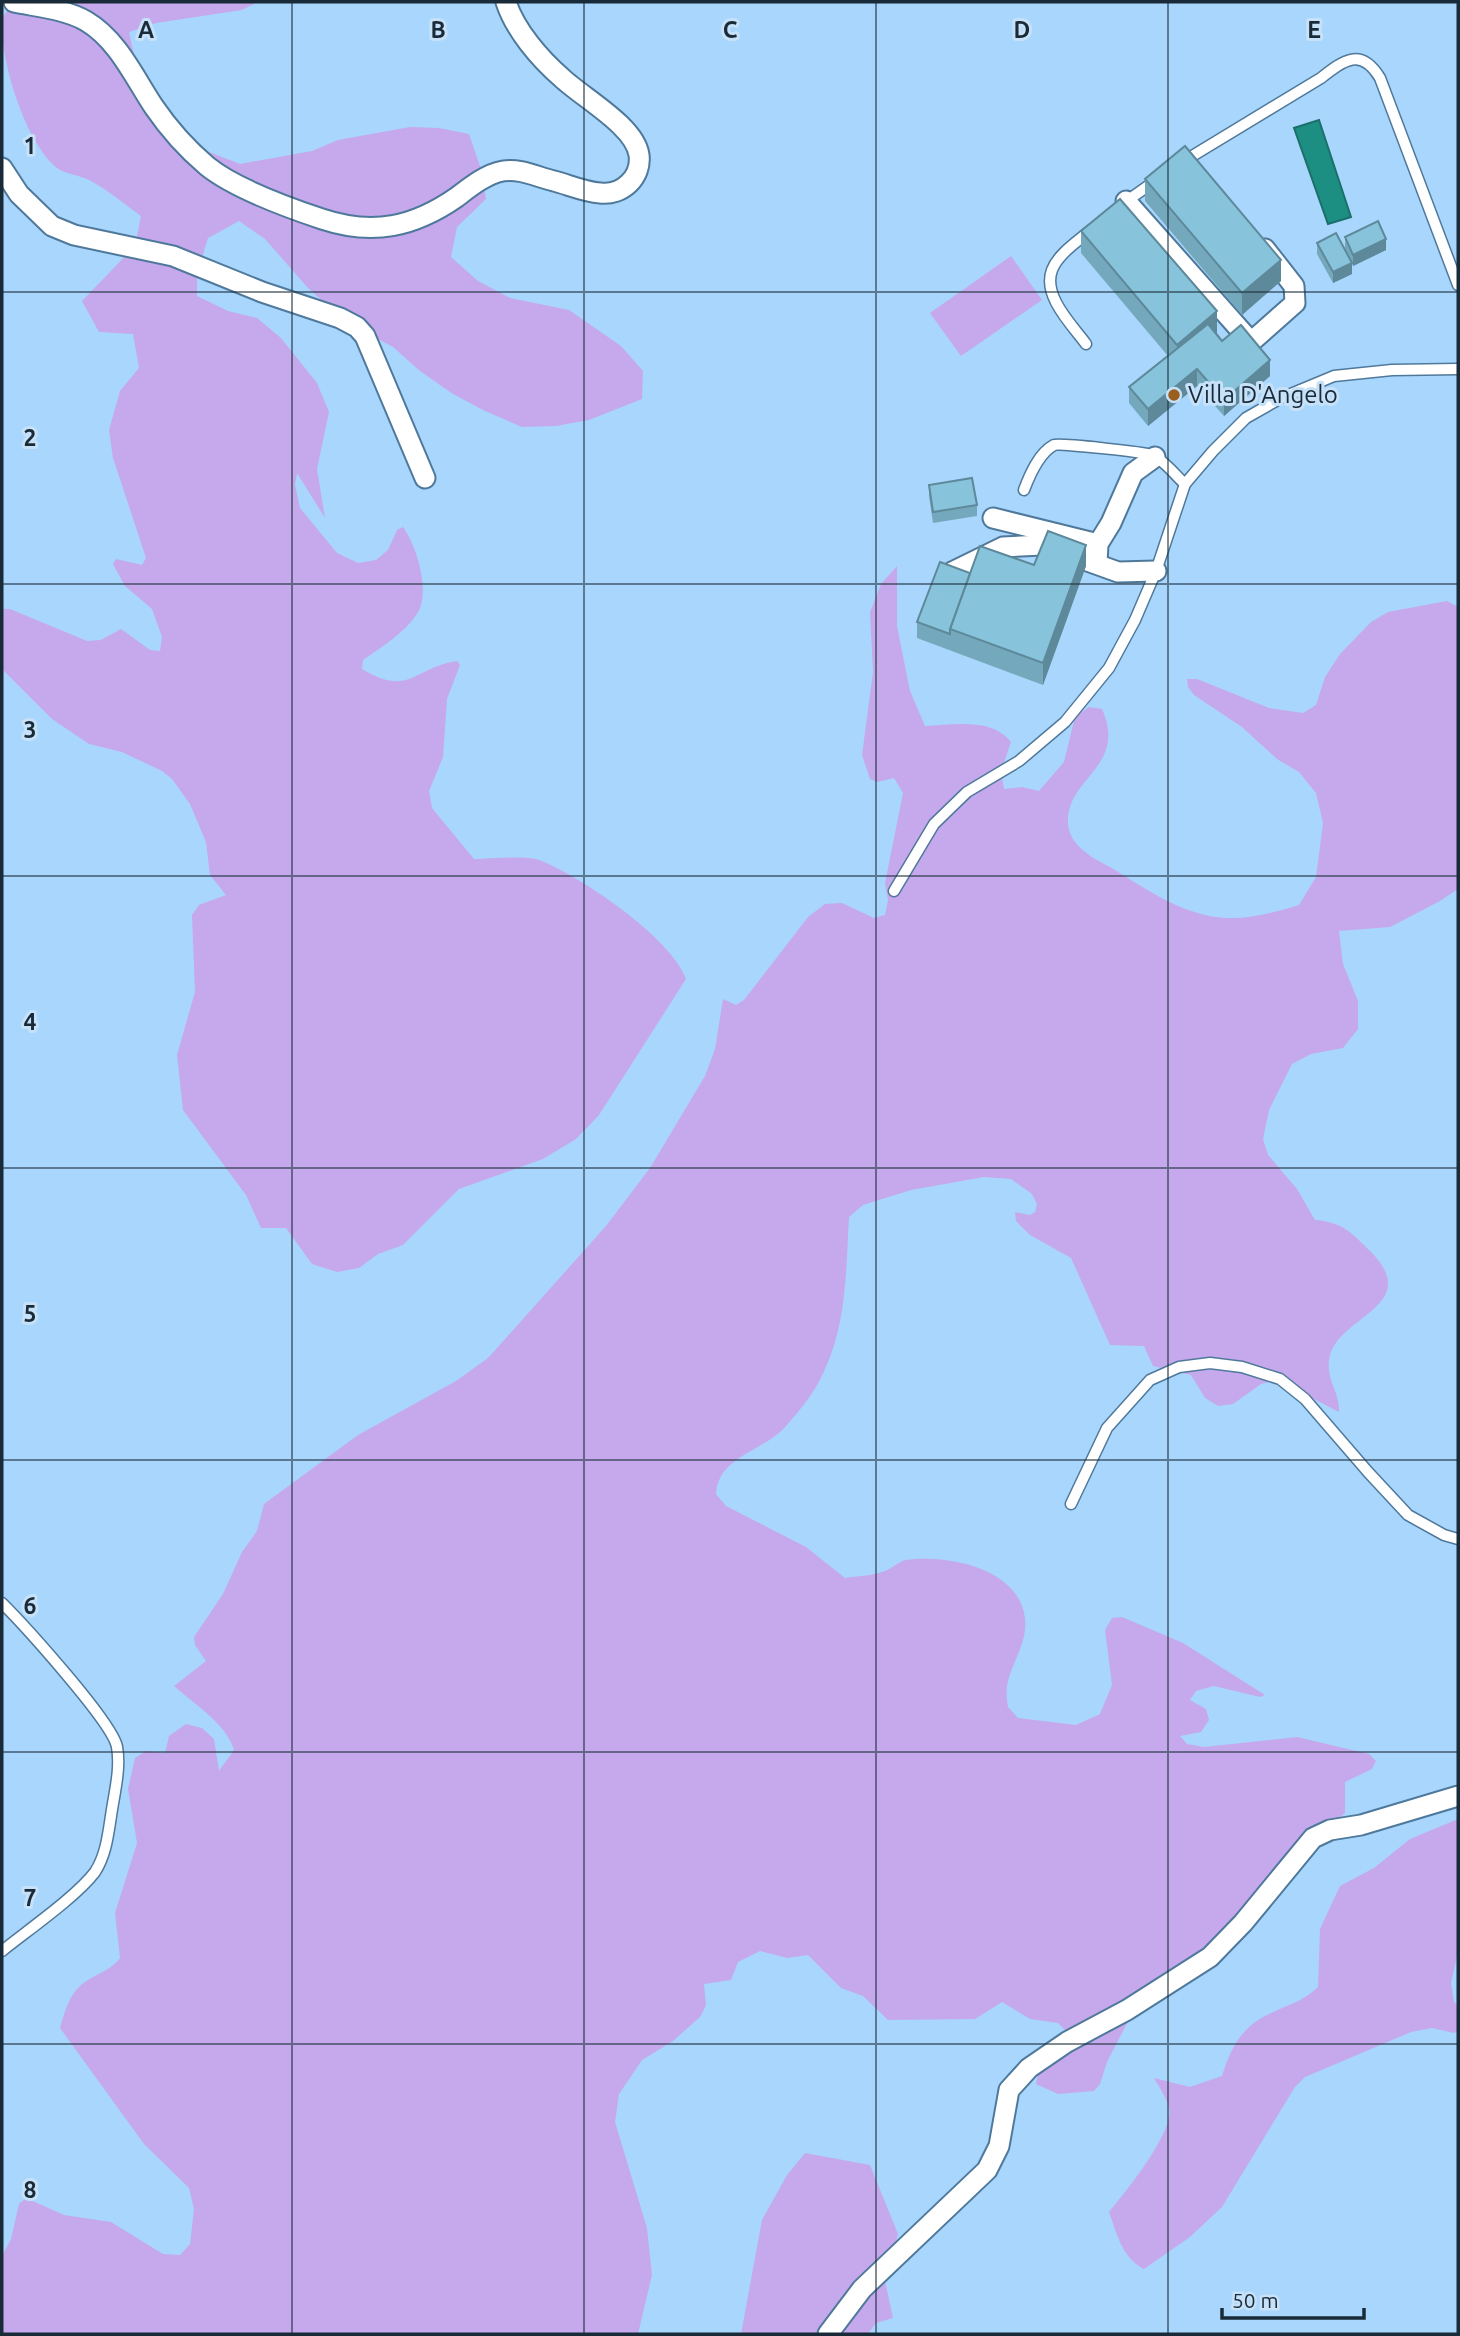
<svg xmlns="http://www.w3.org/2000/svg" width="1460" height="2336" viewBox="0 0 1460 2336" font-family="Ubuntu,sans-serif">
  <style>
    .green { fill: #c6a8ec }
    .water { fill: #1c8e82; stroke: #1b706c; stroke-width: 2 }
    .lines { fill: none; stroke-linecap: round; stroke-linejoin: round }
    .lane-casing { stroke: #4f799b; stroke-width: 13 }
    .street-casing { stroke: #4f799b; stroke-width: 23 }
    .lane { stroke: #fff; stroke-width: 10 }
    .street { stroke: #fff; stroke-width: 19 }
    .wall { fill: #74a9bd }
    .shaded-wall { fill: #5e899a }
    .building { fill: #87c4dc; stroke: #5e899a; stroke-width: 2 }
    .grid { fill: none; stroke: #192b39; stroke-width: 2; stroke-opacity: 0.55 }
    .poi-dot { fill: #995f1d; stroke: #c6e1f8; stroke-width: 2.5 }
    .labels { text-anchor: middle; stroke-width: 6; stroke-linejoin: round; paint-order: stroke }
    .poi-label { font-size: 24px; fill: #192b39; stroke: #c6e1f8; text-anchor: start }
    .grid-label { font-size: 23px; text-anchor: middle; font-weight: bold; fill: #192b39; stroke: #c6e1f8; stroke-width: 6; stroke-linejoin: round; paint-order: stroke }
  </style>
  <rect width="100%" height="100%" fill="#a9d6fc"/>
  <g class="green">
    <path d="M14 2H258L242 10 156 23 129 32 138 74 178 135 209 152 240 164 312 151 338 140 410 127 439 128 469 134 480 166 486 199 457 227 451 257 478 281 510 298 569 310 621 346 643 371 642 399 589 420 556 426 522 427 485 411 453 394 420 371 393 347 361 330 335 312 308 288 265 239 239 221 208 238 197 274V296L228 311 257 318 281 338 317 383 329 412 317 469 325 518 297 473 295 485 300 508 337 553 358 563 376 560 388 550 397 530 403 527C417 546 431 593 417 614 404 633 382 647 363 660L362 669C410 698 414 667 457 661L460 665 447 699 443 757 429 791 432 808 474 859C491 859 524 855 539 860 579 875 672 938 686 979L599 1115 576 1139 543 1159 459 1189 403 1245 378 1254 359 1268 337 1272 312 1264 286 1228H261L246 1195 183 1110 177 1055 195 992 192 915 199 905 226 895 210 875 206 842 190 804 172 779 162 771 122 752 89 744 52 719 2 669V609H10L87 641 101 640 121 629 150 650 160 651 162 637 152 609 125 586 113 564 116 559 142 565 146 558 113 458 109 430 120 391 139 368 133 334 99 332 82 301 135 246 141 216C124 204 106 188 87 179 78 175 65 174 57 168 25 142 0 60 2 20 4 14 10 7 14 2Z"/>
    <path d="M1011 256 1042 300 961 356 930 313Z"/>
    <path d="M897 566V626L910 691 925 726C954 725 991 717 1011 742L1001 771 1004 789 1022 787 1039 791 1064 762 1075 717 1089 707 1102 709C1128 767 1065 778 1068 824 1069 835 1075 844 1084 851 1093 859 1105 864 1115 870 1144 888 1172 907 1205 915 1237 923 1269 914 1299 905L1316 877 1323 823 1316 793 1299 772 1277 759 1242 727 1194 695 1188 687 1187 679H1197L1269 708 1303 713 1316 705 1325 677 1340 654 1371 622 1388 612 1447 601 1458 607V889L1440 901 1390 927 1339 931 1343 964 1358 1001V1029L1343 1048 1311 1054 1292 1064 1269 1110 1263 1139 1268 1155 1297 1189 1315 1220C1343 1223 1350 1231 1369 1250 1425 1305 1341 1315 1330 1355 1324 1379 1340 1391 1339 1412L1277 1380 1261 1384 1233 1404 1218 1406 1205 1398 1191 1375 1153 1366 1144 1346 1110 1345 1071 1258 1030 1235 1016 1221 1015 1212 1030 1215 1035 1212 1037 1204 1032 1194 1011 1179 984 1177 911 1190 863 1205 849 1217C846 1267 847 1322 825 1369 816 1391 801 1409 786 1426 765 1451 718 1456 716 1494L726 1506 806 1547 845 1578C857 1576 871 1576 882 1572 891 1570 897 1562 906 1560 947 1554 1019 1568 1025 1618 1028 1643 1011 1663 1007 1686 1006 1692 1007 1700 1008 1707L1018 1718 1076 1725 1100 1714 1112 1685 1105 1630 1112 1618 1122 1617 1183 1643 1265 1695 1260 1697 1214 1686 1196 1691 1190 1700 1206 1709 1209 1720 1201 1732 1180 1736 1187 1744 1204 1747 1297 1737 1369 1754 1376 1761 1372 1769 1345 1782V1813L1300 1850 1189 1970 1139 2000 1107 2062 1100 2084 1094 2091 1058 2094 1036 2084 1038 2074 1067 2041 1066 2031 1058 2023 1030 2019 1002 2002 975 2019 888 2020 863 1996 841 1988 808 1955 787 1958 760 1951 738 1962 731 1980 704 1984 706 2005 700 2017 673 2041 642 2060 619 2094 615 2122 647 2228 652 2275 638 2334H2V2256L11 2239 19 2204 26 2198 64 2215 111 2222 163 2254 180 2255 190 2244 194 2209 189 2188 144 2144 60 2028C64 2014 68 1998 79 1987 91 1975 110 1972 120 1958L115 1913 137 1843 128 1789 135 1758 146 1751 165 1753 169 1736 186 1724 202 1728 214 1739 219 1771 234 1750C226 1723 195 1705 174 1686L206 1661 195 1645 194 1637 223 1594 242 1552 257 1531 264 1504 358 1435 456 1381 488 1358 606 1226 650 1168 705 1076 715 1049 723 999 736 1005 744 1000 808 917 825 904 842 903 874 918 885 915 888 900 885 883 903 793 894 778 877 782 870 779 862 755 873 672 870 612 881 584Z"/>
    <path d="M1458 1819V1952L1451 1983 1454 2001 1458 2008V2031L1454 2033 1432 2028 1411 2032 1305 2077 1295 2087 1222 2207 1190 2237 1144 2269C1122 2258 1117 2234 1109 2212 1125 2193 1175 2131 1169 2108 1167 2098 1159 2087 1154 2078L1190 2087 1222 2076C1231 2047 1242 2026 1271 2013 1290 2004 1302 2002 1318 1987L1320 1929 1340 1886 1374 1868 1410 1839Z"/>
    <path d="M805 2153 870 2165 898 2234 885 2281 893 2318 876 2323 868 2334H741L762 2220 787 2175Z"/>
  </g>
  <path class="water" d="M1319 120 1351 217 1328 224 1294 128Z"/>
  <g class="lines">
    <g class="lane-casing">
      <g id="lane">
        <path d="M1184 161 1321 78C1344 60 1361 47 1380 78L1458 285"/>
        <path d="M1124 203 1155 181"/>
        <path d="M1086 344C1073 326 1042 296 1052 270 1058 254 1078 241 1091 230"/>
        <path d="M1024 490C1030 474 1039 453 1054 445 1059 443 1144 452 1152 455 1164 460 1175 475 1185 484"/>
        <path d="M894 891 934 824 967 792 1019 761 1065 722 1109 668 1135 620 1156 571 1185 484 1213 451 1246 418 1281 398 1334 376 1392 370 1458 369"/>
        <path d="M1071 1504 1107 1428 1150 1380 1179 1367 1210 1363 1242 1367 1280 1379 1305 1399 1368 1472 1408 1515 1444 1535 1458 1539"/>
        <path d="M2 1603C24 1625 113 1723 117 1747 121 1769 114 1794 111 1816 108 1835 106 1855 95 1872 76 1897 28 1930 2 1951"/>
      </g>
    </g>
    <g class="street-casing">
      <g id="street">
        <path d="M14 2C38 7 65 9 86 21 118 40 134 77 154 107 169 129 187 149 207 166 234 188 289 208 322 219 373 236 414 227 457 197 470 187 486 174 503 171 520 168 537 177 554 181 569 185 585 192 600 193 622 196 642 177 639 155 635 126 583 98 562 78 540 59 515 30 506 2"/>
        <path d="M2 168 19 194 52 226 74 235 173 256 262 292 340 318 357 327 365 336 425 478"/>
        <path d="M1126 201 1251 342 1295 303 1294 286 1265 249"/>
        <path d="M993 518 1098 544"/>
        <path d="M1097 563 1098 544 1111 523 1133 473 1155 457"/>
        <path d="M952 572 1003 547 1043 545 1118 572 1156 571"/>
        <path d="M828 2334 862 2289 987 2170 999 2146 1009 2090 1029 2068 1067 2042 1127 2010 1210 1957 1243 1923 1313 1838 1330 1830 1361 1825 1458 1796"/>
      </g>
    </g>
    <use href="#lane" class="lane"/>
    <use href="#street" class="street"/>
  </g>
  <g class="wall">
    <path d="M1145 179 1281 281 1242 315 1145 201Z"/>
    <path d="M1081 231 1217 333 1222 341 1270 376 1224 416 1197 386 1148 426 1129 403V387L1168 356 1081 253Z"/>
    <path d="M1345 237 1386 250 1353 266 1352 264V274L1333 283 1317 254V243L1345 248Z"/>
    <path d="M929 485 977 505V516L933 523 929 496Z"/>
    <path d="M1034 565 1086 566 1043 685 917 638V622L970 573Z"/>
  </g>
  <g class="shaded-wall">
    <path d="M1386 239V250L1353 266V255Z"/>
    <path d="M1281 260V281L1242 315V293Z"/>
    <path d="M1352 263V274L1333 283V272Z"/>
    <path d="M1217 311V333L1177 367V345Z"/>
    <path d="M1270 360V376L1224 416V400Z"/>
    <path d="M1197 369V386L1148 426V409Z"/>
    <path d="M1086 545V566L1043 685V663Z"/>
  </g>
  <g class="building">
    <path d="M1185 146 1281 260 1242 293 1145 179Z"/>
    <path d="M1120 199 1217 311 1177 345 1081 231Z"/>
    <path d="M1378 221 1386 239 1353 255 1345 237Z"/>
    <path d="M1336 233 1352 263 1333 272 1317 243Z"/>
    <path d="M1208 324 1222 341 1241 325 1270 360 1224 400 1197 369 1148 409 1129 387Z"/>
    <path d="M972 478 977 505 933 512 929 485Z"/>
    <path d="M1048 531 1086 545 1043 663 950 629 980 546 1034 565Z"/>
    <path d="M940 562 970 573 950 629V634L917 622Z"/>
  </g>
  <path class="grid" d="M292 2V2334M584 2V2334M876 2V2334M1168 2V2334M2 292H1458M2 584H1458M2 876H1458M2 1168H1458M2 1460H1458M2 1752H1458M2 2044H1458"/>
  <circle class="poi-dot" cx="1174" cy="395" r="7"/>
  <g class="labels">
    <g class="poi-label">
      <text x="1188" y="403">Villa D'Angelo</text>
    </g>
  </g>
  <g class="grid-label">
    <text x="146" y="38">A</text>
    <text x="438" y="38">B</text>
    <text x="730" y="38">C</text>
    <text x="1022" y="38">D</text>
    <text x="1314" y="38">E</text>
    <text x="30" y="154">1</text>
    <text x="30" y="446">2</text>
    <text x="30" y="738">3</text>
    <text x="30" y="1030">4</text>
    <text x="30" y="1322">5</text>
    <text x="30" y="1614">6</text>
    <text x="30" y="1906">7</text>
    <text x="30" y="2198">8</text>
  </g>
  <rect width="1460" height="2336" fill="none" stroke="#192b39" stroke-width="7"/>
  <path d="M1222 2308v10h142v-10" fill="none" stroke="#192b39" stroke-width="3.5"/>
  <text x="1232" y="2308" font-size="21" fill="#192b39" stroke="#c6e1f8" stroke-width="5" paint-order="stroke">50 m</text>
</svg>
